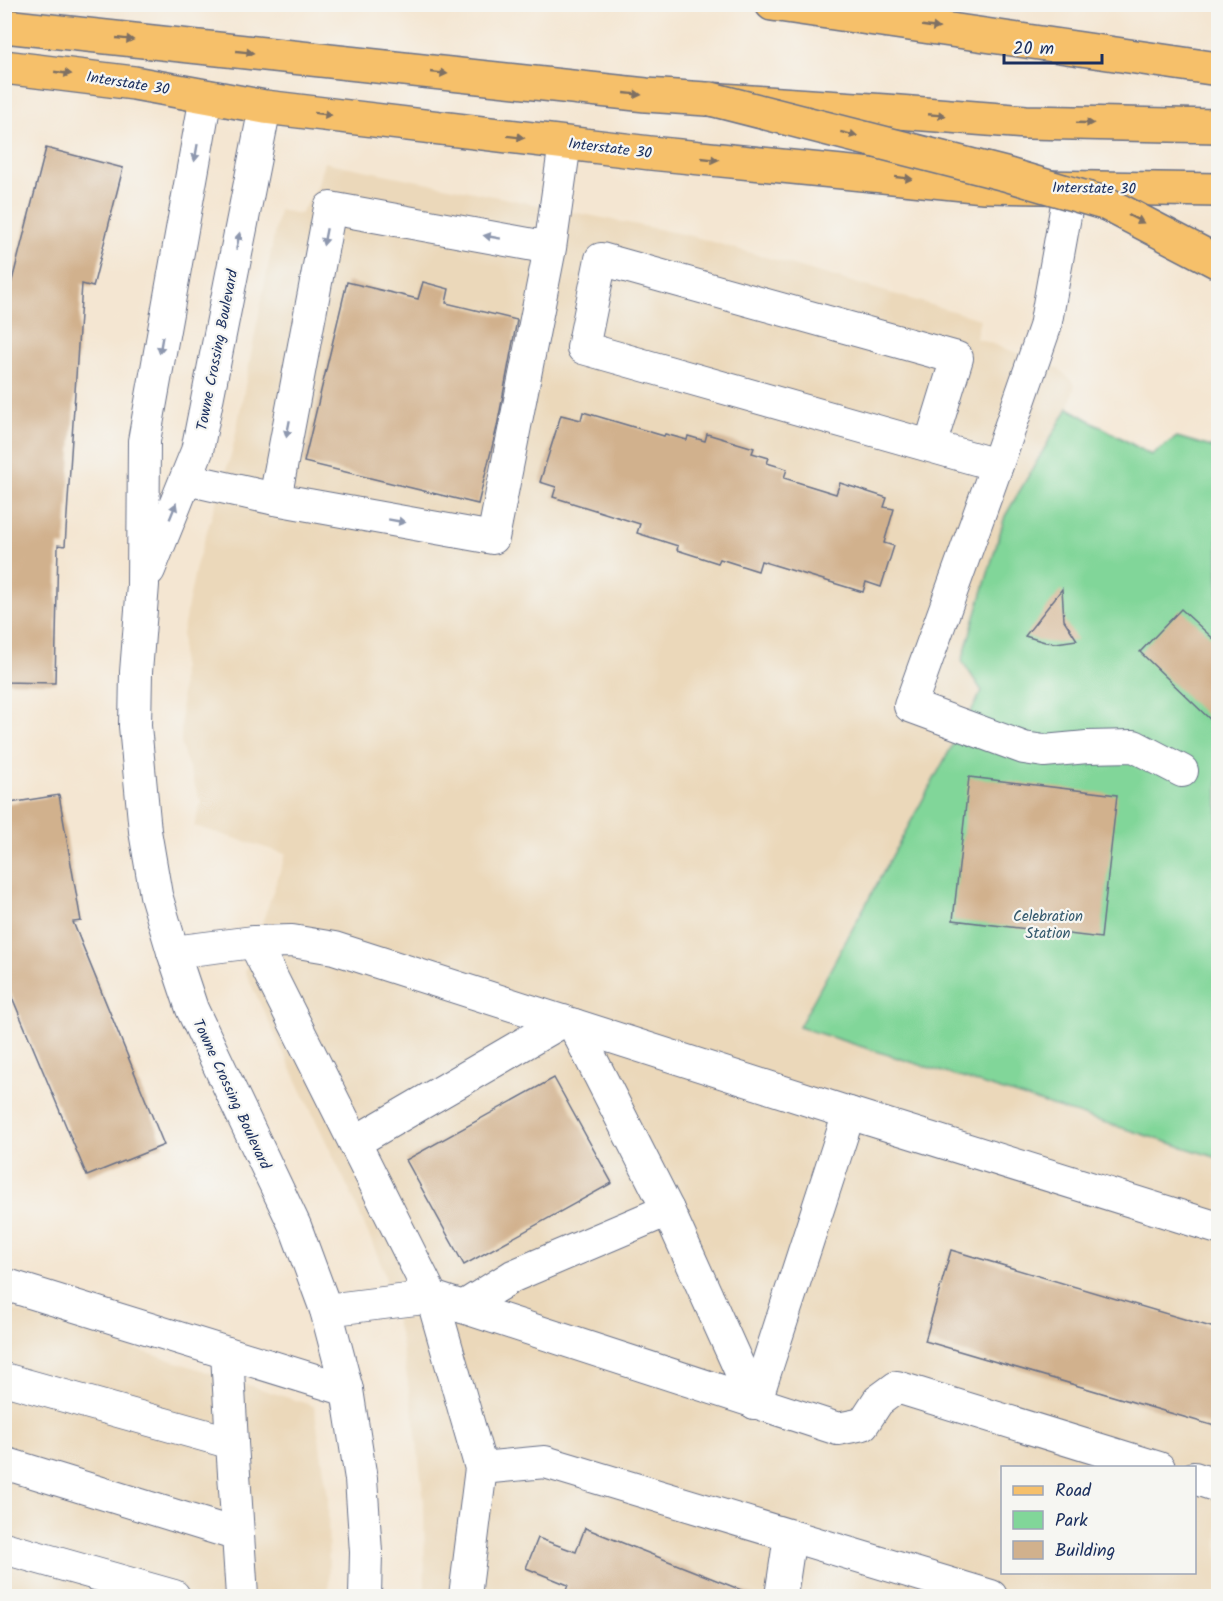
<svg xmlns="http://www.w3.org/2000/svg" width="1223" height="1601" viewBox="0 0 1223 1601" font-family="Kalam,sans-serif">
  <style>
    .built { fill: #ebd8ba; fill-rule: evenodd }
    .green { fill: #81d699; stroke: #4e827c; stroke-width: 1.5 }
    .building { fill: #d1b18d }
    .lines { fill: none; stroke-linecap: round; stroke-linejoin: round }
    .minor-casing { stroke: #676f87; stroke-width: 34 }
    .major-casing { stroke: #676f87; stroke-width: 36 }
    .highway-casing { stroke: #676f87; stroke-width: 36 }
    .minor { stroke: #fff; stroke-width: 32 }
    .major { stroke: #f6c06b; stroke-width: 33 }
    .highway { stroke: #f6c06b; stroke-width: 33 }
    .highway-bridge-casing { stroke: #676f87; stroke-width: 36; stroke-linecap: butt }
    .highway-bridge { stroke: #f6c06b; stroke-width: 33 }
    .oneway { fill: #7e7064 }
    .oneway2 { fill: #8d97ae }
    .labels { text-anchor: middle; stroke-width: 4.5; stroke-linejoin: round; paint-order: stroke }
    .street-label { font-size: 15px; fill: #1b2f5e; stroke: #f6f6f2 }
    .park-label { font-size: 15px; fill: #34596d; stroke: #f6f6f2 }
  </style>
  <rect width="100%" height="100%" fill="#f6f6f2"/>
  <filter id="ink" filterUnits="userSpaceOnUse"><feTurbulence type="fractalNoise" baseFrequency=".0167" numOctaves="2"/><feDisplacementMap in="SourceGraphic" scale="12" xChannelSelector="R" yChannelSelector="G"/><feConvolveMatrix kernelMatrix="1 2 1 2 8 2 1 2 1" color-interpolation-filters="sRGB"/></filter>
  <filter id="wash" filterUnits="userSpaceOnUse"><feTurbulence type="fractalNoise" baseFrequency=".008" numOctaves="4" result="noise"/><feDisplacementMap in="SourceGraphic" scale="24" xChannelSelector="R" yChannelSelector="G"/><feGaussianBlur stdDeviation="1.35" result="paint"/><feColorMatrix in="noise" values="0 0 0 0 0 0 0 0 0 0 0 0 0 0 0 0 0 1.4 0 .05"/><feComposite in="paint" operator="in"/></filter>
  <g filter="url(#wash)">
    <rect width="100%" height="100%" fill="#f4e6d2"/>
    <g class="built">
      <path d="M324 162 692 236 980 319 976 338 1058 368 1075 384 1069 408 1151 455 1177 437 1218 449V1596H425L424 1502 415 1426 401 1341 383 1268 352 1196 245 972 286 854 194 826 201 803 181 746 182 634 196 566 233 448 279 210 300 214 317 188ZM1002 1468H1194V1572H1002Z"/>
      <path d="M4 1307 314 1406 328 1497 329 1596H5Z"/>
    </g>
    <path class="green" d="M1068 408 1151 455 1177 437 1218 449V1158L799 1027 982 691 962 661 1005 516Z"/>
    <g id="blocks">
      <g class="building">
        <path d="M46 148 123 168 93 287 82 284 65 546 58 545 55 683 4 682V312Z"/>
        <path d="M347 282 418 299 423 282 449 289 446 303 517 320 497 427 478 504 304 462Z"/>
        <path d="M583 412 664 436 665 434 687 440 688 436 705 441 707 434 754 448 752 453 769 458 767 463 787 469 784 478 836 494 840 483 887 498 884 507 894 509 884 543 894 546 881 587 866 582 863 592 761 561 758 571 720 559 718 563 677 550 678 546 637 533 640 524 553 497 556 487 540 482 561 415 581 420Z"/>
        <path d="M1062 589 1064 620 1077 640 1056 643 1045 642 1025 636Z"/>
        <path d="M1181 609 1218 643V727L1140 652Z"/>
        <path d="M969 777 1117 795 1101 938 953 920Z"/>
        <path d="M59 795 81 921 73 922 164 1145 87 1176 4 978V804Z"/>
        <path d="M554 1078 612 1183 464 1265 406 1160Z"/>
        <path d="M951 1250 1218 1329V1427L925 1341Z"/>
        <path d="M585 1528 754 1595V1596H564L568 1585 526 1568 538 1538 576 1552Z"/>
      </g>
    </g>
  </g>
  <g filter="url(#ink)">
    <use href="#blocks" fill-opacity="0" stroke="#676f87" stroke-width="1.5"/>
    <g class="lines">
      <g class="minor-casing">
        <g id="minor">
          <path d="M206 96 144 441 143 585 136 672 135 726 145 831 156 895 173 952 192 1009 295 1226 326 1310 347 1390 361 1479 366 1552 365 1596"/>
          <path d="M1070 188 1045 327 997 465 910 706 1024 748 1044 751 1087 747 1134 746 1182 771"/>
          <path d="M550 248 330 208 275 499 493 538 550 248 565 143"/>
          <path d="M930 446 957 358 601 259 583 348 997 465"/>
          <path d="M186 479 275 499"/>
          <path d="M149 570 197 451 265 107"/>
          <path d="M254 942 432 1297 838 1429 863 1424 878 1401 897 1387 1159 1468"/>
          <path d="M173 952 254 942 292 941 334 948 849 1113 1218 1228"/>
          <path d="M574 1025 668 1210"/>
          <path d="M355 1142 563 1021"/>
          <path d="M4 1284 347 1390"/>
          <path d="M463 1307 513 1276 668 1210 755 1403"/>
          <path d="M326 1310 432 1297 481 1468 465 1596"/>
          <path d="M227 1353 232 1443"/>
          <path d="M4 1379 232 1443 242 1596"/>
          <path d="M755 1403 849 1113"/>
          <path d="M4 1463 238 1535"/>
          <path d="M481 1468 545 1462 991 1596"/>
          <path d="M1194 1478 1218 1486"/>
          <path d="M4 1548 174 1596"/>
          <path d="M781 1596 790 1536"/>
        </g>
      </g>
      <g class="major-casing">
        <path id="major" d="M4 67 134 83 265 107 650 153 984 186 1218 190"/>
      </g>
      <g class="highway-casing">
        <g id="highway">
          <path d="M772 4 1218 69"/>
          <path d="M4 26 646 95 886 111 1026 122 1218 126"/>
        </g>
      </g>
      <use href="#minor" class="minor"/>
      <use href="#major" class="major"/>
      <use href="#highway" class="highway"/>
      <g class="highway-bridge-casing">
        <path id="highway-bridge" d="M711 99 1005 174 1107 204 1218 262"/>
      </g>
      <use href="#highway-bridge" class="highway-bridge"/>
    </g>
    <defs><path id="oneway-solid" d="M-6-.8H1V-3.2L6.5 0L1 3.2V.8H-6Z" transform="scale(1.5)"/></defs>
    <g class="oneway">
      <use href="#oneway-solid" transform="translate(931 27) rotate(8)"/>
      <use href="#oneway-solid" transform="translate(125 39) rotate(6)"/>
      <use href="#oneway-solid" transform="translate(245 52) rotate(6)"/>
      <use href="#oneway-solid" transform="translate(63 73) rotate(8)"/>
      <use href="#oneway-solid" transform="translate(439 73) rotate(6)"/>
      <use href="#oneway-solid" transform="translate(633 94) rotate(6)"/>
      <use href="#oneway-solid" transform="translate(323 114) rotate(7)"/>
      <use href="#oneway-solid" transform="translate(937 115) rotate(5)"/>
      <use href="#oneway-solid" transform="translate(1085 123) rotate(2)"/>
      <use href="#oneway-solid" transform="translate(849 134) rotate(14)"/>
      <use href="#oneway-solid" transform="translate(516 137) rotate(7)"/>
      <use href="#oneway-solid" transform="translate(710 159) rotate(6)"/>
      <use href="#oneway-solid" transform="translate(904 178) rotate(6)"/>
      <use href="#oneway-solid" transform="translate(1136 219) rotate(27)"/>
    </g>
    <g class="oneway2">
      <use href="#oneway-solid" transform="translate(196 153) rotate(100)"/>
      <use href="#oneway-solid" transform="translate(325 237) rotate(101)"/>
      <use href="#oneway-solid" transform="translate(492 237) rotate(-170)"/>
      <use href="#oneway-solid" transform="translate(238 241) rotate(-79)"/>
      <use href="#oneway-solid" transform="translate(161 345) rotate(100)"/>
      <use href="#oneway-solid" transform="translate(288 429) rotate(101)"/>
      <use href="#oneway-solid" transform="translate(173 511) rotate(-68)"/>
      <use href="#oneway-solid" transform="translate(397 521) rotate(10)"/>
    </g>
  </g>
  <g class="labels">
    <g class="street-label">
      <text transform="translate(128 83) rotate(9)" y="5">Interstate 30</text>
      <text transform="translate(610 148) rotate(7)" y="5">Interstate 30</text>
      <text transform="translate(1094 188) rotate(1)" y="5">Interstate 30</text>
      <text transform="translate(217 350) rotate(-79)" y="5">Towne Crossing Boulevard</text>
      <text transform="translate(232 1094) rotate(65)" y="5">Towne Crossing Boulevard</text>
    </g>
    <g class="park-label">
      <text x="1048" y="921">Celebration<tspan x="1048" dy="17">Station</tspan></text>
    </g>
  </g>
  <rect width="1223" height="1601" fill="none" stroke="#f6f6f2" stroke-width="24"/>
  <rect x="1001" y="1466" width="195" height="108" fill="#f6f6f2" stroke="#9ea6b7" stroke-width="1.5"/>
  <rect x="1013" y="1486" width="30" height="9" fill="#f6c06b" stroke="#9ea6b7" stroke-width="1.5"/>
  <text x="1055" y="1496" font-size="18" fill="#1b2f5e">Road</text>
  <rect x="1013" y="1511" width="30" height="18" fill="#81d699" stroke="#9ea6b7" stroke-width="1.5"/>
  <text x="1055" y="1526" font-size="18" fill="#1b2f5e">Park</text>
  <rect x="1013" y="1541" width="30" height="18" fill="#d1b18d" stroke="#9ea6b7" stroke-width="1.5"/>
  <text x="1055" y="1556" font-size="18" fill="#1b2f5e">Building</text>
  <path d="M1004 54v9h98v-9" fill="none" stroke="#1b2f5e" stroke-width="3"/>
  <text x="1013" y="54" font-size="18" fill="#1b2f5e" stroke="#f6f6f2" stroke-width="4.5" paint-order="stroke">20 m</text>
</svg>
